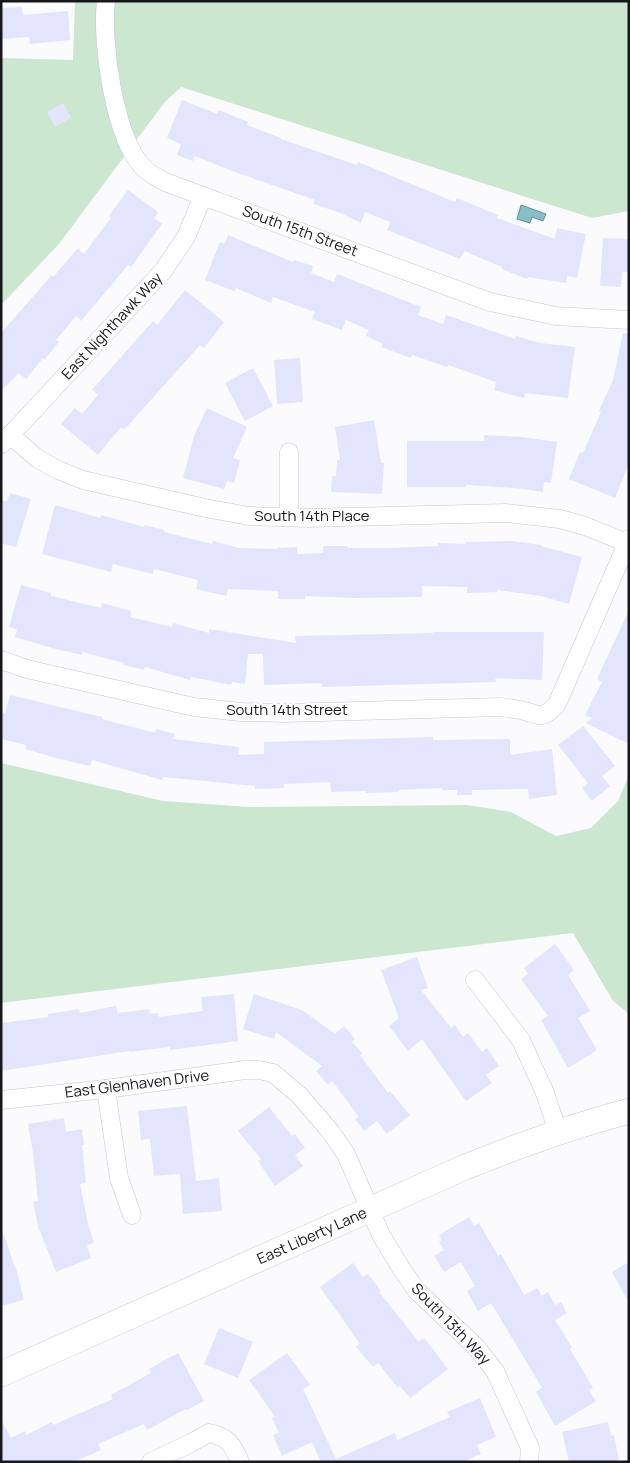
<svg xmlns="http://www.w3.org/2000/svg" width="630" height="1463" viewBox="0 0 630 1463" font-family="Manrope,sans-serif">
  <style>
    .green { fill: #cbe7cf }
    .water { fill: #87bfc7; stroke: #658d94 }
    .building { fill: #e3e4fe }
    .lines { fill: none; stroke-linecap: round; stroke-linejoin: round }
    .street-casing { stroke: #c5c5d1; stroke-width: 19 }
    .secondary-casing { stroke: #c5c5d1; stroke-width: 26 }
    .street { stroke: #fff; stroke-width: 18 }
    .secondary { stroke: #fff; stroke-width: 25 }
    .labels { text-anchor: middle; stroke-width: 4; stroke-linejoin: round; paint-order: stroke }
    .street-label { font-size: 15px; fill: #17171c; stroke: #fff }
  </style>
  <rect width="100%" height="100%" fill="#fbfbfe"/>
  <g class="green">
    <path d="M75 1H629V211L592 218 181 87 164 103 59 244 1 305V58L73 60Z"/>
    <path d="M1 763 163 801 249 807 467 805 511 812 556 836 591 828 618 801 629 775V1014L613 1001 573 933 1 1003Z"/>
  </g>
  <path class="water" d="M521 205 546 214 543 221 532 217 530 223 517 219Z"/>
  <g class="building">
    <path d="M22 7 23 15 68 11 70 40 30 44 29 37 1 39V8Z"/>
    <path d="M182 100 217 114 219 110 248 122 247 125 281 138V139L357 165 358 162 455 202 457 198 498 215 497 218 555 239 557 228 586 234 577 278 567 276 566 283 528 277 527 279 502 269V267L464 251 460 259 387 230 390 222 365 212 361 223 338 212 313 204 315 200 235 172 195 156 193 161 177 155 181 144 167 138Z"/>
    <path d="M63 103 71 118 55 127 47 112Z"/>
    <path d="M128 190 158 212 154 218 162 224 131 267 128 265 81 321 76 316 56 340 59 342 44 360 43 358 26 379 19 373 1 391V333L52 275 53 277 78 248 84 254 111 218 109 216Z"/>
    <path d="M228 235 293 262 294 260 313 266 311 273 334 282 337 274 421 307 418 315 443 324 446 315 515 339 516 336 540 343 575 347 568 398 525 393 524 398 494 390 496 382 448 365 447 367 412 355 411 358 381 347 383 344 366 336 369 330 346 320 342 330 312 319 315 312 273 297 271 303 236 288 234 291 205 280 220 242 225 244Z"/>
    <path d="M603 238 629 239V272H622L621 287 600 286Z"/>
    <path d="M185 290 224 322 204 348 200 345 124 430 121 427 98 455 61 424 75 408 82 414 98 395 92 390 153 321 157 325Z"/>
    <path d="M623 333 629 334V463L615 498 569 479 580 452 583 453 601 412 599 411 613 380Z"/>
    <path d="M300 358 303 402 277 404 274 360Z"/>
    <path d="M253 368 273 406 245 421 225 383Z"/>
    <path d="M207 408 247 427 233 458 240 460 234 483 227 481 224 489 183 478 194 436Z"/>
    <path d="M374 420 381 463H384L382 494 331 492 332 476H336L337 460H340L335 427Z"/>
    <path d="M484 435 522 437 557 442 551 483 544 482 543 492 514 488 466 485V487H407V441H484Z"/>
    <path d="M10 493 31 499 16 547 1 543V500L7 501Z"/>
    <path d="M55 505 100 518 101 515 144 527 145 525 164 530V532L212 544 213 541 239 548 278 549V548L297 547V554L323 553V546H348L347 548H391L438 546V543L466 544V542L512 541 541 545V546L582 557 569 604 541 596 497 590V592L467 593V587L422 586V597L354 598 305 596V599H278V591L228 589 226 596 196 589 198 580 154 569 153 574 113 564 111 572 42 554Z"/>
    <path d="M21 585 51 593V596L101 608 102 603 131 611 130 617 172 627 173 623 209 633V629L296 643 295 636 433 633V632H544L542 680 495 678 496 682 322 687V683L264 685 263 654H248L245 684 232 682 231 685 191 677 190 680 145 667 144 670 124 665V663L82 652V655L52 648 15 637 17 629 9 627Z"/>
    <path d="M629 610V744L586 723 592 718 585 715 602 682 597 679Z"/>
    <path d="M10 695 102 717V719L155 733 156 729 175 734 173 739 239 747 238 755 264 754V742L433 737V740L510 739V755L552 749 557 795 529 799 528 789 472 790V795H457V790H442V788L398 790V792L366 793V791L331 792 330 782 284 784V788L255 789V786L163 777 162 780 92 760 90 766 60 759 25 749 26 745 1 739V712L5 713Z"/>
    <path d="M583 726 615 766 602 776 610 786 592 801 582 788 588 783 558 745Z"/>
    <path d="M555 944 574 970 568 975 590 1011 578 1018 597 1050 568 1068 541 1020 548 1016 521 979 528 974 524 968Z"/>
    <path d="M417 957 428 988 421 990 451 1028 455 1025 463 1037 468 1033 482 1052 487 1048 499 1066 486 1075 492 1083 466 1101 422 1039 408 1051 389 1026 399 1018 381 970Z"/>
    <path d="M234 994 238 1041 170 1050V1047L130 1052V1051L1 1071V1023L48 1017V1014L79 1009 80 1013 116 1006 118 1013 149 1009 150 1014 158 1013 159 1017 203 1011 201 997Z"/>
    <path d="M254 994 302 1010 335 1034 344 1026 355 1039 352 1042 362 1053 360 1055 388 1093 390 1091 410 1115 387 1134 377 1121 364 1131 355 1119 359 1117 332 1081 328 1085 316 1071 322 1066 276 1032 274 1039 243 1029Z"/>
    <path d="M187 1106 196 1181 219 1178 222 1211 183 1214 180 1174 154 1176 150 1139 141 1140 138 1111Z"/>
    <path d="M269 1107 292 1136 295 1134 305 1148 295 1155 303 1166 275 1186 258 1161 261 1159 238 1131Z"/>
    <path d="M64 1118 66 1132 82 1129 84 1145H82L86 1183 80 1184 88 1224 94 1243 87 1245 91 1258 56 1272 40 1231H39L33 1202 38 1201 33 1153 28 1124Z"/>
    <path d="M469 1217 474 1226 479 1223 498 1256 501 1254 524 1295 537 1288 542 1296 548 1292 555 1305 561 1302 567 1313 555 1320 572 1348 570 1349 593 1388 589 1390 596 1401 555 1426 536 1392 542 1388 491 1303 478 1311 467 1291 475 1286 461 1262 444 1272 434 1256 444 1250 439 1242 442 1240 439 1235Z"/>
    <path d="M4 1235 15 1268H16L24 1300 1 1306V1236Z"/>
    <path d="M629 1262V1303L612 1272Z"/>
    <path d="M353 1263 363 1277 368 1274 381 1291 379 1292 419 1342 424 1338 448 1369 410 1398 400 1386 398 1388 378 1363 373 1367 356 1347 360 1344 320 1287Z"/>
    <path d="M219 1328 253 1342 238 1378 204 1364Z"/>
    <path d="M178 1353 204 1401 187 1410 186 1409 147 1430 144 1424 98 1444 101 1450 74 1462H1V1419L11 1438 25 1431 26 1435 52 1422 53 1425 113 1399 111 1395 151 1373 149 1369Z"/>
    <path d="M287 1353 310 1385 303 1389 336 1459 395 1433 397 1440 450 1417 447 1412 480 1398 496 1437 477 1445 481 1454 463 1462H321L312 1442 282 1456 273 1435 279 1433 272 1418 275 1417 249 1380Z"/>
    <path d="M608 1422 611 1436 614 1435 619 1460 609 1462H569L562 1432Z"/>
  </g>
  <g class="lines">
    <g class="street-casing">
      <g id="street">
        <path d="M106 1C101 41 114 137 143 167 148 173 158 178 165 182L490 302 556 316 629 320"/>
        <path d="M10 435 38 459 58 470 83 480 205 508 249 516 307 518 506 513 560 519 585 526 627 543"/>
        <path d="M2 444 163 271 186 237 203 196"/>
        <path d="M289 517V452"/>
        <path d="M1 660 27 669 194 707 241 712 285 713 501 707C507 708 515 709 521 710 541 715 541 721 557 704L629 539"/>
        <path d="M475 980 521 1040 545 1093 558 1132"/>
        <path d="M106 1089 119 1178 132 1215"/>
        <path d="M1 1100 106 1089 245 1070H259L273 1073 300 1096 330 1131 346 1154 381 1235 401 1268 417 1291 476 1347 495 1371 530 1448 529 1462"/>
        <path d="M151 1462 191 1443 209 1433C229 1437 232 1444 240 1462"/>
      </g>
    </g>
    <g class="secondary-casing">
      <path id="secondary" d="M1 1374 463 1168C517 1146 572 1126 629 1111"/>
    </g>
    <use href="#street" class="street"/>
    <use href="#secondary" class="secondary"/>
  </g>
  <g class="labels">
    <g class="street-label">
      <text transform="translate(300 231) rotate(20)" y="5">South 15th Street</text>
      <text transform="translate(112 326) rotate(-47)" y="5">East Nighthawk Way</text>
      <text x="312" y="521">South 14th Place</text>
      <text x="287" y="715">South 14th Street</text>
      <text transform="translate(137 1084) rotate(-7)" y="5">East Glenhaven Drive</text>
      <text transform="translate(312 1236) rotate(-24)" y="5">East Liberty Lane</text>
      <text transform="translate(451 1324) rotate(46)" y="5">South 13th Way</text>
    </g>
  </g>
  <rect width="630" height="1463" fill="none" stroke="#17171c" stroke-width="5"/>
</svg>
